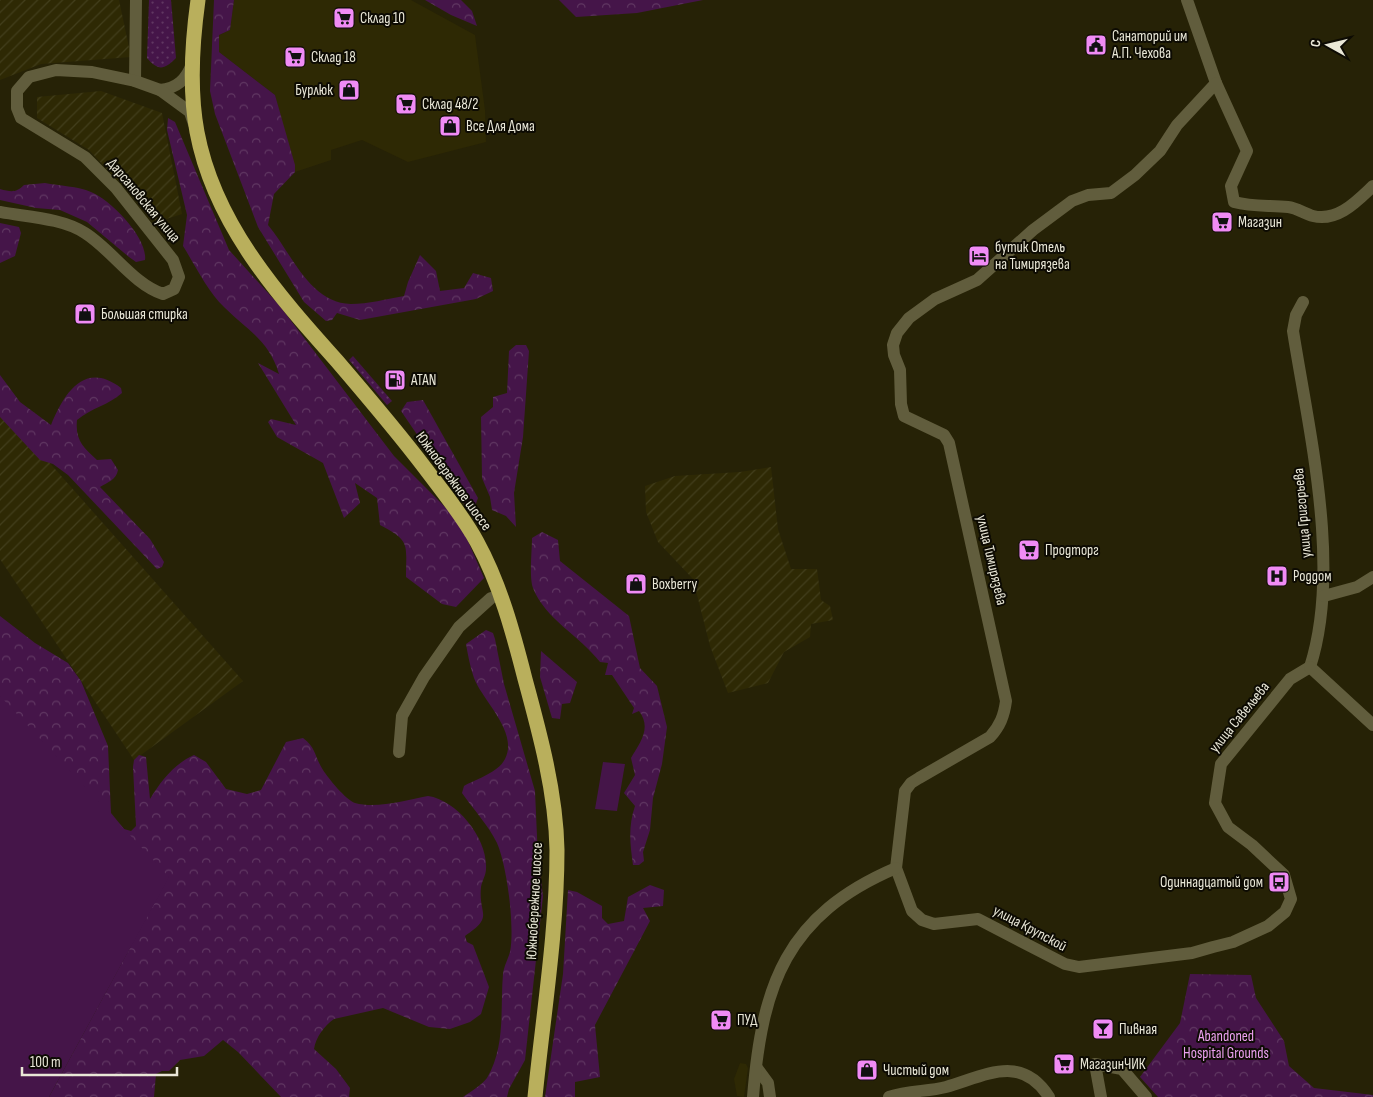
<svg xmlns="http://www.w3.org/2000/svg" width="1373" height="1097" viewBox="0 0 1373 1097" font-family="'Sofia Sans Condensed',sans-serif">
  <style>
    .built { fill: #2e2904 }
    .industrial { fill: url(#industrial-furrows) }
    .grass { fill: url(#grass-dots) }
    .forest { fill: url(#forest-crowns) }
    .green { fill: #451549 }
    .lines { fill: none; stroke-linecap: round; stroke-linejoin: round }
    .minor { stroke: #615d3d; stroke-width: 12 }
    .highway { stroke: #b9af5c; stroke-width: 15 }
    .labels { text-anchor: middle; stroke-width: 4; stroke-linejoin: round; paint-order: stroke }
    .poi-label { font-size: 15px; fill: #e9e7d7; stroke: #0d0b03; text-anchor: start }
    .street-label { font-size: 15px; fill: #e9e7d7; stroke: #0d0b03 }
    .park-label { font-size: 15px; fill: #eca0f0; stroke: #0d0b03 }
  </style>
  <defs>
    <pattern id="industrial-furrows" width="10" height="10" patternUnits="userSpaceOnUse" patternTransform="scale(1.25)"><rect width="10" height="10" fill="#2e2904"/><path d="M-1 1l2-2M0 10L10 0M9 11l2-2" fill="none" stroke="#423e1c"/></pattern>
    <pattern id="grass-dots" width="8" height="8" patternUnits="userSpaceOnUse" patternTransform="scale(1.25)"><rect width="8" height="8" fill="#451549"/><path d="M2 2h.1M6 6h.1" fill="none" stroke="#603762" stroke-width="1.8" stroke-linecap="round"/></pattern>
    <pattern id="forest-crowns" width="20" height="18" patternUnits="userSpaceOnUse" patternTransform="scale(1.25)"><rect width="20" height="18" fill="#451549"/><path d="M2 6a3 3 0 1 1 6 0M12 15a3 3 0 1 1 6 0" fill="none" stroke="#603762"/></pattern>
  </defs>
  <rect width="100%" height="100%" fill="#262206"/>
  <g class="built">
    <path d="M234 0H411L475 35 485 110 486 142 408 162 362 140 331 150V160L295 172 275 95 219 52V35L230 30Z"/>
    <path d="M740 1063 746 1064 748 1068 744 1097 737 1096 734 1079Z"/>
  </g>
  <g class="industrial">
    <path d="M0 0H119L131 57 41 64 0 80Z"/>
    <path d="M101 91 162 113 182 214 157 222 89 150 37 118V97Z"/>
    <path d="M0 407 243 681 134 760 0 559Z"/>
    <path d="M771 467 778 529 791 569H817L821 600 830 606 833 620 811 624 810 637 784 652 768 683 728 693 710 646 693 579 658 542 646 512 645 486 675 476 740 472Z"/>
  </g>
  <g class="grass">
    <path d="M149 0H171L176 58C164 70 158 71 147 58Z"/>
    <path d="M353 356 392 401 387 405 349 360Z"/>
  </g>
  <g class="forest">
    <path d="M214 0H234L230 30 219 35V52L275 95 295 165V172L274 194 268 225C291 252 309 303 351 304 368 304 387 299 404 296L408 282 420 255 436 271 440 291 464 288 473 273 491 278 493 291 476 299 360 320 337 313 332 320 326 321 304 302 258 227 215 114 210 91Z"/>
    <path d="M425 0H461L472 11 477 26 451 15Z"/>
    <path d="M559 0H703L637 13 576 17Z"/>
    <path d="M168 118 175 122 229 250 279 305 394 456 449 511 464 532 484 578 456 607 442 604 406 577C406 544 411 541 380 525L377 498 355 483 360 503 344 518 323 463 277 437 268 422 271 419 296 425 258 363 279 374C269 340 247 330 224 307 208 292 195 265 183 246L187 215 167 130Z"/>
    <path d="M45 183C59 186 78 186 91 192 111 200 148 238 145 260L136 262 129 257 87 222 60 210 36 208 0 200V189C11 192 16 193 24 185Z"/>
    <path d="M0 223 19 227 21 233 15 256 0 263Z"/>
    <path d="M516 345H526L529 351 523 437 514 493 516 527 506 516 492 510 490 497 482 478 481 417 493 407V397L507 393 509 351Z"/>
    <path d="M0 375 20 402 51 425C64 394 84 360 121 388L122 393C109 405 91 408 77 420 75 440 83 447 97 460L111 459 118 470C116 480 108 482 100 487L150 539 164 562 162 567 157 569 68 475 53 464 40 460 0 417Z"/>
    <path d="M423 400 478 498 475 506 465 505 401 411 407 402Z"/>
    <path d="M542 532 558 540 560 561 629 616 640 668 657 686 667 727 662 764 653 798 650 830 643 852 644 861 639 865H633C630 844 628 826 635 806L624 793 635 775 631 758C640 743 652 728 639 711L632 714 634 708 612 675H605L608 663 600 662C580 636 545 619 533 588 529 578 532 550 532 538Z"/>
    <path d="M0 616 35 643 68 663 81 681 108 746 111 813 124 829 131 831 136 826 133 767 134 760 139 755 146 757 150 799C161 781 174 764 194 755L206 762 226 789 247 794 261 790 286 742 303 738C317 749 314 756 323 770 328 778 346 800 355 803 377 809 406 800 428 796 457 800 488 839 486 869 486 875 482 881 481 887 478 915 495 916 465 936L467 942 473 945 489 987 481 1014 470 1022 450 1029 429 1027 383 1008 334 1019C324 1026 316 1037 314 1049L336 1069 350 1088 349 1097H281L238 1052 223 1040 204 1056 180 1060 169 1071H162L156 1074 154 1097H49L131 946 0 914Z"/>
    <path d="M486 630 493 633 495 639 504 684 535 791 538 859 543 896 525 1060 509 1089 507 1097H463C470 1092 482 1085 487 1078 506 1046 500 1008 503 974 504 966 508 959 510 952 515 927 507 866 497 843 489 826 473 809 462 793L464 786C476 779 498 773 505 759 519 732 482 700 474 678 470 667 468 655 466 644Z"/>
    <path d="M541 651 577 682 570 703 562 704 560 719 552 718 540 677Z"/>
    <path d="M650 885 664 890 663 906 643 908 650 921 595 1025 600 1077 575 1082V1097H545L563 974 568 890 577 892 602 906V918L608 924 624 921 628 897Z"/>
    <path d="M1190 974 1251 975 1256 998 1284 1041 1289 1066 1314 1088 1373 1095V1097H1158L1140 1077 1180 1023Z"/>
  </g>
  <g class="green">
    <path d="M0 696 169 877 49 1097H0Z"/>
    <path d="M603 762 625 764 617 811 595 809Z"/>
  </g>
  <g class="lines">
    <g class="minor">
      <path d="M1187 0 1216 83"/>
      <path d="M135 81 136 0"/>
      <path d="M160 90C177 88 186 80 192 64"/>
      <path d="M0 212C27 217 62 218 85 233 112 250 133 284 163 294L174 289 179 277 173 260 116 188 85 157 21 118 17 108V91L29 77 56 70 92 72 135 81 160 90 190 112 194 124"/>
      <path d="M1303 302 1296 315 1293 331C1309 432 1342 568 1310 667"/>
      <path d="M1324 596 1357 587 1373 577"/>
      <path d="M1310 667 1290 679 1221 764 1215 803 1228 827 1252 845 1284 875 1291 899 1285 912 1268 926 1233 942 1213 947 1192 953 1079 967 1065 964 978 919 934 924 922 920 912 911 896 868 905 791 911 783 919 778 990 737C1000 726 1004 716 1006 701L949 443 944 435 904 416 901 404 900 370 894 355 893 345 897 333 909 318 935 299 977 280 1033 230 1072 201 1088 195 1111 193 1135 175 1160 151 1177 125 1216 83 1247 151 1231 186 1234 202C1253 207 1269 205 1288 207 1297 208 1305 214 1313 216 1338 222 1357 201 1373 186"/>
      <path d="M1310 667 1373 725"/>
      <path d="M399 752 402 716 424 677 459 627 491 598"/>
      <path d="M757 1068 768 1083 770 1097"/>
      <path d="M753 1097C762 985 786 915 896 868"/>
      <path d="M889 1097C908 1090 927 1092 946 1087 985 1076 1021 1053 1049 1097"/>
      <path d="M1101 1097 1095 1064 1122 1069 1146 1097"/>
    </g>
    <path class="highway" d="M198 0C192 43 189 89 197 132 214 223 277 294 337 361 367 396 397 431 425 468 443 492 463 516 477 542 500 584 513 632 525 679 540 734 556 793 557 850 557 932 543 1016 535 1097"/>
  </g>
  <defs>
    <g id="supermarket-square" transform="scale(1.125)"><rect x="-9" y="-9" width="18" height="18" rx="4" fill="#f08bf5" stroke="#0d0b03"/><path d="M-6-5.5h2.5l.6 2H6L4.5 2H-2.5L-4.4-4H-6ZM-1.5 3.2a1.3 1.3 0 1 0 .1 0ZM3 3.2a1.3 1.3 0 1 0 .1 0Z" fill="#111"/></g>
    <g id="civic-square" transform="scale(1.125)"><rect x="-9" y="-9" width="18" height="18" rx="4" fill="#f08bf5" stroke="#0d0b03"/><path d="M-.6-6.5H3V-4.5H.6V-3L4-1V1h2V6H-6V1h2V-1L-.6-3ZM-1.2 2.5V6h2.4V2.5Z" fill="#111"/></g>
    <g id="shop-square" transform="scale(1.125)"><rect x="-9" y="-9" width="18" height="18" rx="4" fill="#f08bf5" stroke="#0d0b03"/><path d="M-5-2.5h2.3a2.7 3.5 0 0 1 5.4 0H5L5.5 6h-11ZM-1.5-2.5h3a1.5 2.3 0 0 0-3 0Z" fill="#111"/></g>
    <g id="hotel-square" transform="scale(1.125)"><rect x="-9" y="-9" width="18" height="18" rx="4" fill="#f08bf5" stroke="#0d0b03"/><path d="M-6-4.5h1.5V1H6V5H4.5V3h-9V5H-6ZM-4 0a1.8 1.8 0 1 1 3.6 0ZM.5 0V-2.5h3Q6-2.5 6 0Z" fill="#111"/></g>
    <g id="fuel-square" transform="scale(1.125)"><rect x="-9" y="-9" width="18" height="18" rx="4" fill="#f08bf5" stroke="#0d0b03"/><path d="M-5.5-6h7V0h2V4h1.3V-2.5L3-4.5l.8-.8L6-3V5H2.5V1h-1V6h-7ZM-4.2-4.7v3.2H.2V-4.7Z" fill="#111"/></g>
    <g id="hospital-square" transform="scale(1.125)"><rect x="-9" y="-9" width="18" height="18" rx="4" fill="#f08bf5" stroke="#0d0b03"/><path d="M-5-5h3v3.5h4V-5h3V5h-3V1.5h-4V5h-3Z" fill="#111"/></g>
    <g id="bus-square" transform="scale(1.125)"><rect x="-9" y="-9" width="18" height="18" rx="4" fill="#f08bf5" stroke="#0d0b03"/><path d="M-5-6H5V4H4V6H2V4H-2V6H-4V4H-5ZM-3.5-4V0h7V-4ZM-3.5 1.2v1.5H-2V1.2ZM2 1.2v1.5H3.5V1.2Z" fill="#111"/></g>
    <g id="bar-square" transform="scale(1.125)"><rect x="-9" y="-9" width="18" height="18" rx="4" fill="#f08bf5" stroke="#0d0b03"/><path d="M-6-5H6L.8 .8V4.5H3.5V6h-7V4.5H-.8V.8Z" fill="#111"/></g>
  </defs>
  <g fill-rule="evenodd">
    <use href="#supermarket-square" x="344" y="18"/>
    <use href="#civic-square" x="1096" y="45"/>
    <use href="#supermarket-square" x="295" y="57"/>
    <use href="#shop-square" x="349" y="90"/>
    <use href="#supermarket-square" x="406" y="104"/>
    <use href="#shop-square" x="450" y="126"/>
    <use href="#supermarket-square" x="1222" y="222"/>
    <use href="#hotel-square" x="979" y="256"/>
    <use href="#shop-square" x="85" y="314"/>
    <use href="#fuel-square" x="395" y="380"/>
    <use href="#supermarket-square" x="1029" y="550"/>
    <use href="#hospital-square" x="1277" y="576"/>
    <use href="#shop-square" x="636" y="584"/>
    <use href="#bus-square" x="1279" y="882"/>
    <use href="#supermarket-square" x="721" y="1020"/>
    <use href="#bar-square" x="1103" y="1029"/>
    <use href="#supermarket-square" x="1064" y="1064"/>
    <use href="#shop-square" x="867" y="1070"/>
  </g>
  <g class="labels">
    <g class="poi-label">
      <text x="360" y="23">Склад 10</text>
      <text x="1112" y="41">Санаторий им<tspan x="1112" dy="17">А.П. Чехова</tspan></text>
      <text x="311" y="62">Склад 18</text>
      <text x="333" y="95" text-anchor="end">Бурлюк</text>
      <text x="422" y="109">Склад 48/2</text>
      <text x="466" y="131">Все Для Дома</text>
      <text x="1238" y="227">Магазин</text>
      <text x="995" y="252">бутик Отель<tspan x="995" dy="17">на Тимирязева</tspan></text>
      <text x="101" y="319">Большая стирка</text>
      <text x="411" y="385">ATAN</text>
      <text x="1045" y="555">Продторг</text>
      <text x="1293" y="581">Роддом</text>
      <text x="652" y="589">Boxberry</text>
      <text x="1263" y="887" text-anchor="end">Одиннадцатый дом</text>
      <text x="737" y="1025">ПУД</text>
      <text x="1119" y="1034">Пивная</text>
      <text x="1080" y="1069">МагазинЧИК</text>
      <text x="883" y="1075">Чистый дом</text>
    </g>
    <g class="street-label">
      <text transform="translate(144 200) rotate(50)" y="5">Дарсановская улица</text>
      <text transform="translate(454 481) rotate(54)" y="5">Южнобережное шоссе</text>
      <text transform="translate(1302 513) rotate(-95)" y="5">улица Григорьева</text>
      <text transform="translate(992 560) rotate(77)" y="5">улица Тимирязева</text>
      <text transform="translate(1239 717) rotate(-51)" y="5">улица Савельева</text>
      <text transform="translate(534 901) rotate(-87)" y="5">Южнобережное шоссе</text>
      <text transform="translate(1030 928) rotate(28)" y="5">улица Крупской</text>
    </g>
    <g class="park-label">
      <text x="1226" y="1041">Abandoned<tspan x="1226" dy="17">Hospital Grounds</tspan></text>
    </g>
  </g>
  <g transform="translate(1328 45) rotate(278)" stroke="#0d0b03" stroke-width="4" paint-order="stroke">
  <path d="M0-4L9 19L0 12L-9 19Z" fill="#e9e7d7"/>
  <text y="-8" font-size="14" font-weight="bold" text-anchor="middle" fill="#e9e7d7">С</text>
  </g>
  <path d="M22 1067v8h155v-8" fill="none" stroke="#e9e7d7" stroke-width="2.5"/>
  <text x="30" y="1067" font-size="15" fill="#e9e7d7" stroke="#0d0b03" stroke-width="4" paint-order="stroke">100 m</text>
</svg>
